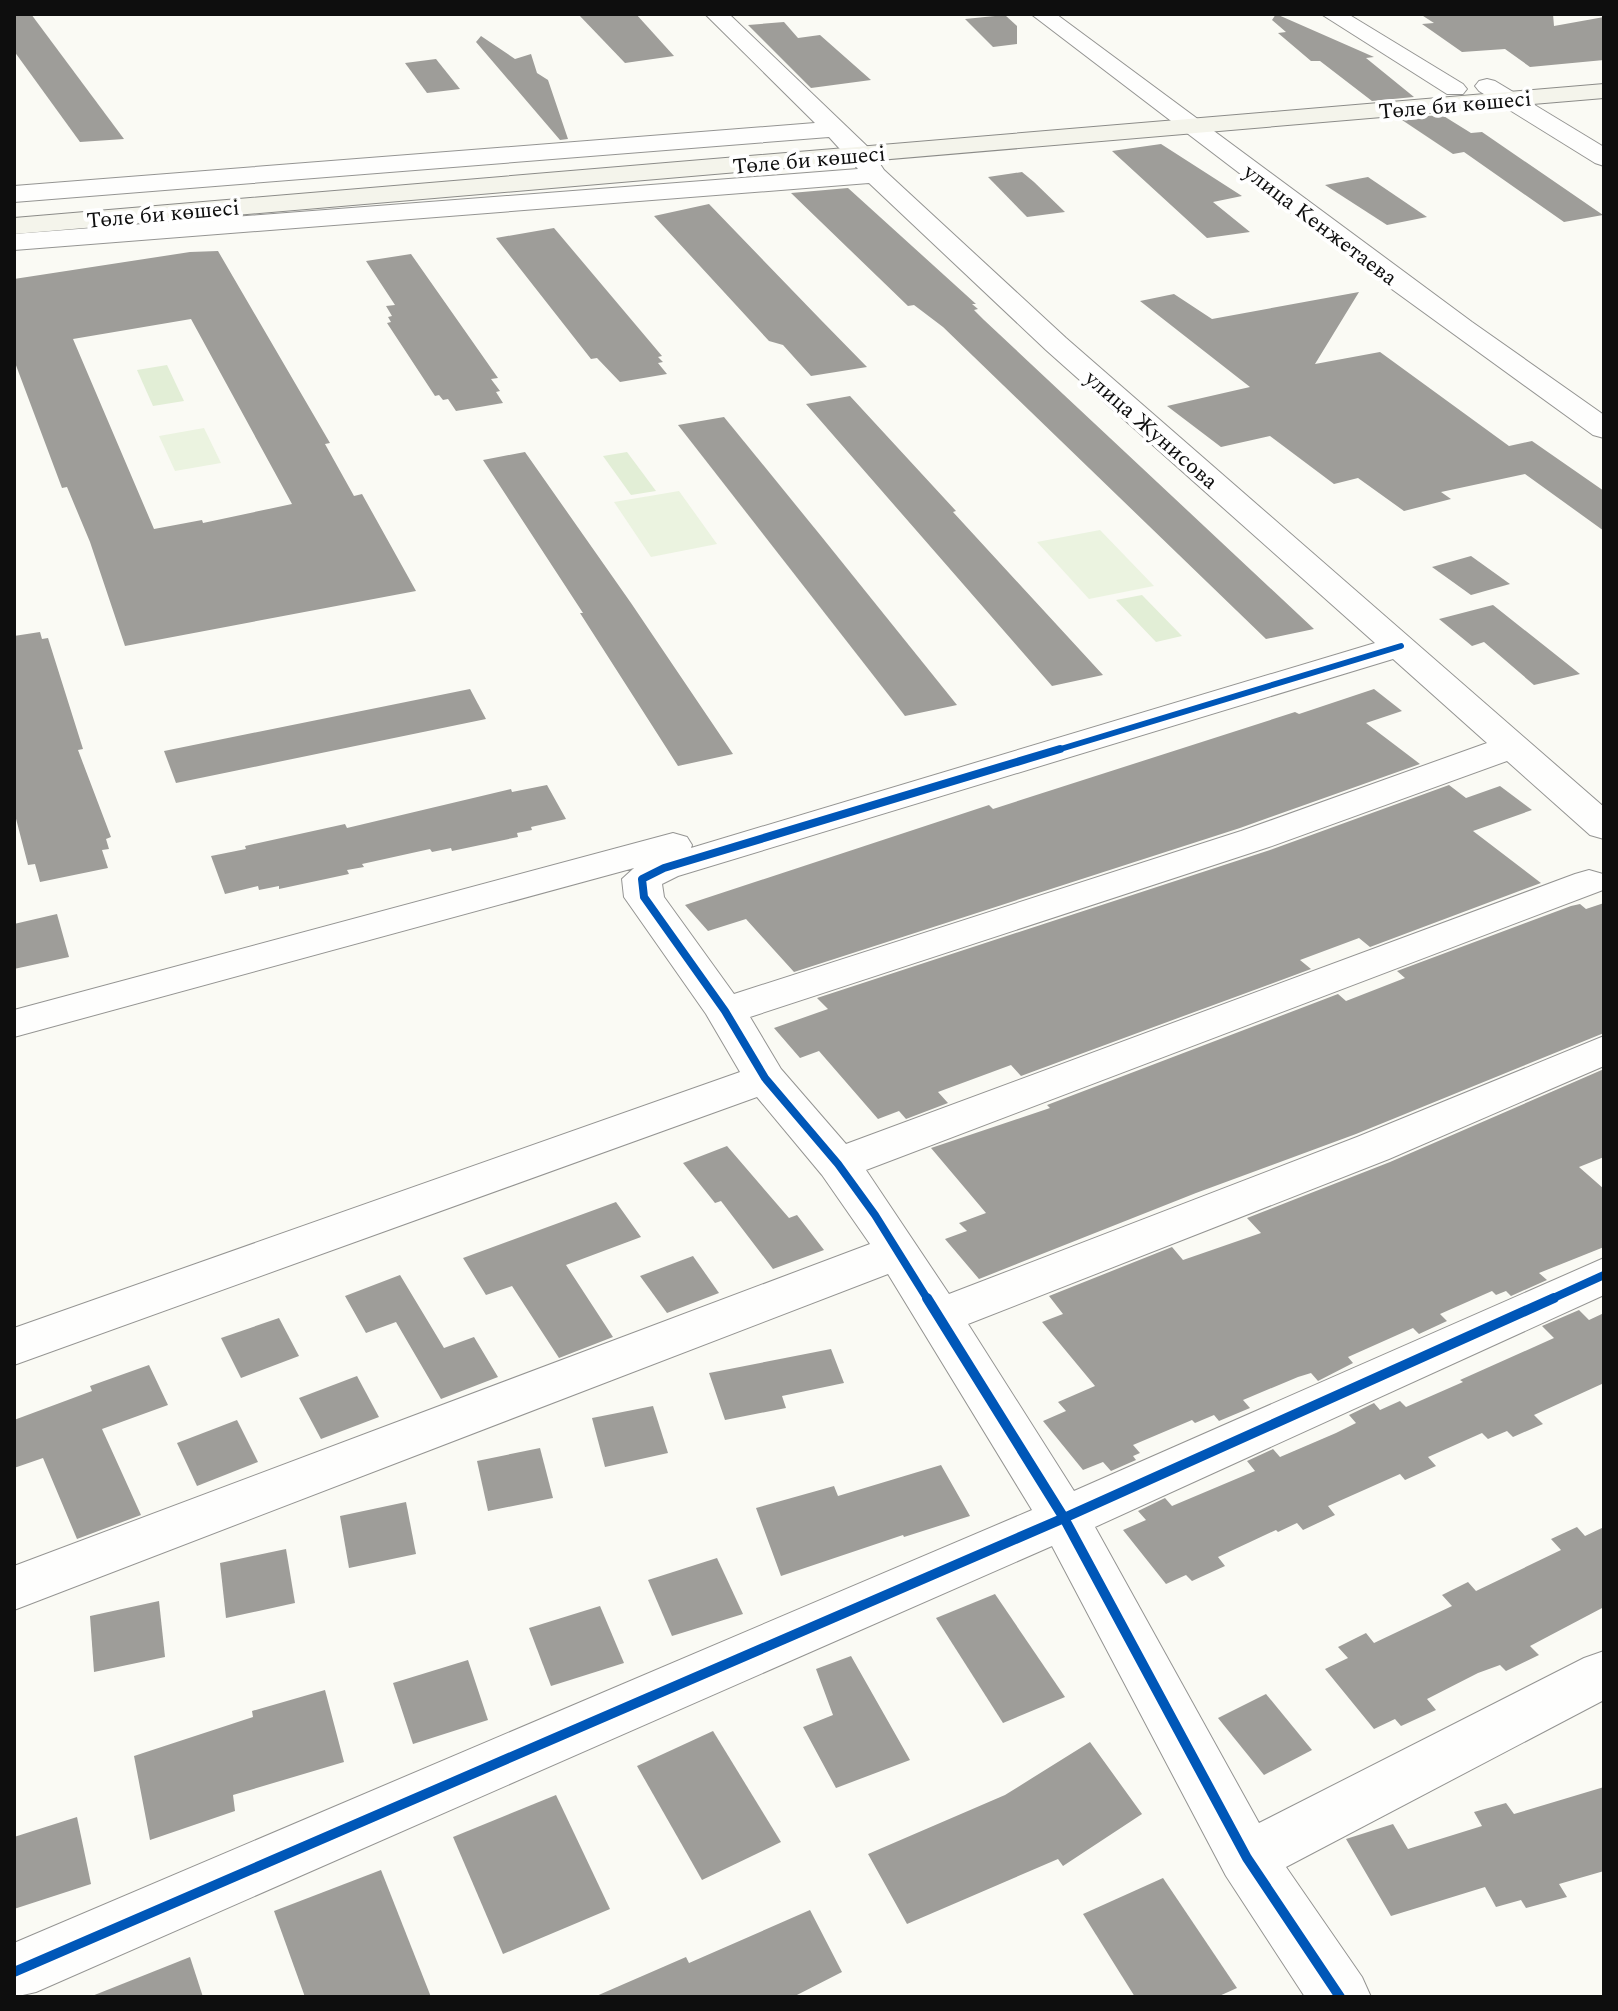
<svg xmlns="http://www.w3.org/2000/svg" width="1618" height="2011" viewBox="0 0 1618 2011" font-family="Spectral,serif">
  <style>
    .green { fill: #e2eed6 }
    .pitch { fill: #ebf3e0 }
    .building { fill: #9e9d99; fill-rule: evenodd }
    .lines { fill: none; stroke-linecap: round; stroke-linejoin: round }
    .minor-casing { stroke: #949492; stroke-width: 2 }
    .secondary-casing { stroke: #8b8b88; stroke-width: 2 }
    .minor { fill: #fefefd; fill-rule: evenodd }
    .secondary { fill: #f4f4eb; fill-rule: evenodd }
    .cycleway-far2-casing { stroke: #fff; stroke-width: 10 }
    .cycleway-far1-casing { stroke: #fff; stroke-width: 13 }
    .cycleway-casing { stroke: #fff; stroke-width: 15 }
    .cycleway-far2 { stroke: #0057b8; stroke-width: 6 }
    .cycleway-far1 { stroke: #0057b8; stroke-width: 8 }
    .cycleway { stroke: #0057b8; stroke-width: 10 }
    .labels { text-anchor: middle; stroke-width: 8; stroke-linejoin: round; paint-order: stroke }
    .far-street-label { font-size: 22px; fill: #0e0e0e; stroke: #fff }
  </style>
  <rect width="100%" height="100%" fill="#fafaf4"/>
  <g class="green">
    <path d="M167 365 184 401 153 406 137 370Z"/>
    <path d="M627 452 656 491 631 495 603 456Z"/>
    <path d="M1142 595 1182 636 1156 642 1116 600Z"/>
  </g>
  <g class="pitch">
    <path d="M204 428 221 463 175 471 159 436Z"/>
    <path d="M679 491 717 544 651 557 614 502Z"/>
    <path d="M1100 530 1154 586 1089 599 1037 542Z"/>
  </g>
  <g class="building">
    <path d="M14 14H31L124 139 80 142 14 51Z"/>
    <path d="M578 14H636L674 56 625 63Z"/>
    <path d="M1276 14 1374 57 1366 58 1414 97 1372 101 1320 61H1311L1278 33 1286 32 1272 20Z"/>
    <path d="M1420 14H1553L1554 26 1604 17V60L1530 67 1505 49 1462 52 1422 24 1434 23Z"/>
    <path d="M1005 15 1017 26V44L993 47 965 19Z"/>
    <path d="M784 22 798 38 820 35 871 80 811 88 748 25Z"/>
    <path d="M481 36 515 59 531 54 537 73 548 80 568 139 560 140 476 42Z"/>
    <path d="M436 59 460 89 427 93 405 63Z"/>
    <path d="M1442 115 1471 133 1482 132 1603 215 1564 222 1464 152 1453 154 1399 118Z"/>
    <path d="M1161 144 1242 196 1213 202 1250 232 1207 238 1112 151Z"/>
    <path d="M1022 172 1034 182 1065 212 1027 217 988 177Z"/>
    <path d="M1368 177 1427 217 1387 225 1325 185Z"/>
    <path d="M848 188 976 304H972L978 309 974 310 984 320 1314 629 1266 639 943 327 914 305 908 306 791 193Z"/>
    <path d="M709 204 820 319 867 367 811 376 783 345 769 341 654 216Z"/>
    <path d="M554 228 662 356 658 357 663 362 658 363 667 374 620 382 597 358 591 359 496 238Z"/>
    <path d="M218 251 330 443 325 444 354 496 362 494 416 591 125 646 90 542 67 487 62 488 14 360V279L190 252ZM191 319 292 504 203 523 202 520 154 529 73 339Z"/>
    <path d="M411 254 498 378 491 379 500 391 496 392 503 403 456 411 448 399 443 400 439 395 435 396 387 323 391 322 388 317 392 316 386 306 395 305 366 261Z"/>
    <path d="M1359 292 1315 364 1380 352 1509 446 1532 441 1604 491V531L1525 474 1441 492 1451 499 1404 511 1358 478 1334 484 1270 436 1221 447 1167 406 1250 387 1140 301 1174 294 1212 319Z"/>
    <path d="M850 396 956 511 953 512 1103 675 1052 686 806 404Z"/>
    <path d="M724 417 821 536 957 705 905 716 678 425Z"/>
    <path d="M525 452 631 603 733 754 678 766 580 613H583L483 460Z"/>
    <path d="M1471 556 1510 584 1471 595 1432 567Z"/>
    <path d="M1493 605 1580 674 1534 685 1484 642 1472 646 1439 619Z"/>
    <path d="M40 632 42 639 48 638 83 749 78 750 111 837 106 839 109 849 102 850 108 868 40 882 35 864 28 865 14 811V636Z"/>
    <path d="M470 689 486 719 176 783 164 751Z"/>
    <path d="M1374 689 1402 711 1366 723 1420 764 1240 828 794 972 746 919 708 931 685 905 989 805 993 809 1295 712 1299 714Z"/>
    <path d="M547 785 566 819 531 827 532 830 517 833 518 837 452 851 451 848 432 852 430 849 362 864 364 867 347 870 349 874 279 889V886L259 890 258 886 225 894 211 856 246 849 245 846 345 824 347 828 511 789 512 792Z"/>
    <path d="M1449 785 1466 798 1500 786 1532 810 1473 831 1541 883 1370 947 1359 938 1300 960 1311 969 1021 1076 1011 1065 938 1092 948 1103 906 1119 899 1111 878 1119 819 1051 800 1058 774 1028 828 1009 817 998 1270 850Z"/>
    <path d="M1604 903V1033L1356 1134 1196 1193 979 1279 945 1239 967 1231 959 1223 986 1213 931 1148 1050 1108 1047 1105 1338 994 1346 1001 1405 978 1397 971 1571 906 1580 904 1586 909Z"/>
    <path d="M57 914 69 957 14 969V924Z"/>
    <path d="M1604 1069V1157L1579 1167 1604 1189V1247L1539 1273 1547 1280 1511 1296 1506 1291 1496 1295 1492 1291 1440 1314 1447 1321 1419 1334 1413 1328 1348 1357 1353 1363 1318 1381 1311 1373 1298 1377 1243 1400 1250 1408 1219 1421 1214 1415 1195 1423 1192 1420 1133 1445 1140 1453 1133 1456 1136 1460 1111 1471 1103 1462 1083 1470 1043 1421 1066 1411 1058 1402 1095 1386 1042 1322 1063 1314 1049 1296 1172 1247 1183 1260 1261 1233 1247 1218 1390 1162Z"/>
    <path d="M727 1146 789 1218 797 1215 824 1250 773 1269 721 1201 715 1203 683 1163Z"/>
    <path d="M616 1202 641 1237 566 1265 613 1337 559 1358 512 1286 486 1295 463 1258Z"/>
    <path d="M693 1256 719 1293 667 1313 640 1276Z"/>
    <path d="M400 1275 444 1348 474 1337 498 1377 441 1399 396 1322 366 1333 345 1296Z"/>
    <path d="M1579 1310 1589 1320 1604 1313V1383L1534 1415 1543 1424 1513 1437 1507 1431 1488 1439 1482 1433 1428 1457 1436 1466 1405 1480 1400 1474 1328 1506 1335 1515 1303 1530 1297 1523 1278 1532 1276 1530 1218 1557 1225 1566 1192 1581 1186 1575 1166 1584 1123 1530 1146 1520 1138 1511 1165 1498 1172 1506 1255 1471 1247 1461 1273 1449 1280 1457 1336 1433 1356 1423 1349 1415 1374 1403 1380 1410 1400 1401 1406 1407 1463 1382 1460 1380 1554 1338 1542 1326Z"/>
    <path d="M279 1318 299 1356 241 1378 221 1338Z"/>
    <path d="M831 1349 844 1383 782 1396 786 1408 725 1420 709 1373Z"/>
    <path d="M149 1365 168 1405 102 1429 141 1515 77 1539 43 1458 14 1468V1420L92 1391 90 1386Z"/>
    <path d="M357 1376 379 1417 321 1439 299 1398Z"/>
    <path d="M653 1406 668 1453 605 1467 592 1418Z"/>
    <path d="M237 1420 258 1462 197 1486 177 1443Z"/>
    <path d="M540 1448 553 1498 488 1511 477 1461Z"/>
    <path d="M941 1465 970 1516 904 1537 903 1535 781 1576 756 1508 834 1486 838 1496Z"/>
    <path d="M406 1502 416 1554 349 1568 340 1516Z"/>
    <path d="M1577 1527 1585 1536 1604 1527V1607L1530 1646 1539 1655 1506 1671 1500 1665 1478 1673 1427 1699 1436 1710 1401 1726 1395 1719 1374 1729 1325 1669 1348 1658 1338 1647 1366 1633 1374 1643 1452 1606 1442 1595 1468 1582 1476 1591 1561 1550 1551 1539Z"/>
    <path d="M286 1549 295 1603 226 1618 220 1563Z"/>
    <path d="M717 1558 743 1614 672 1636 648 1580Z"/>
    <path d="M995 1594 1065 1697 1003 1723 936 1618Z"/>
    <path d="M159 1601 165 1657 94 1672 90 1616Z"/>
    <path d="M600 1606 624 1663 551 1686 529 1628Z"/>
    <path d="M851 1656 910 1760 836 1788 803 1727 833 1715 816 1669Z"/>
    <path d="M468 1660 488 1720 413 1744 393 1683Z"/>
    <path d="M325 1690 344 1762 233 1795 235 1811 150 1840 134 1756 253 1717 252 1711Z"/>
    <path d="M1266 1694 1312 1750 1264 1775 1218 1718Z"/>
    <path d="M713 1731 781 1842 702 1880 637 1766Z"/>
    <path d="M1090 1742 1142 1814 1063 1866 1058 1859 907 1924 868 1854 1005 1795Z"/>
    <path d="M1604 1787V1871L1559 1884 1567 1897 1526 1908 1521 1900 1496 1907 1485 1887 1391 1916 1346 1839 1393 1824 1408 1849 1482 1826 1474 1812 1506 1803 1514 1814Z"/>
    <path d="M556 1795 610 1909 503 1954 453 1837Z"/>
    <path d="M77 1817 91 1884 14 1909V1837Z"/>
    <path d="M381 1870 431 1997H305L274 1911Z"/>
    <path d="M1163 1878 1237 1988 1217 1997H1135L1083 1914Z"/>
    <path d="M810 1910 842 1972 793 1997H594L686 1957 689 1963Z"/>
    <path d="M190 1957 203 1997H93L92 1996Z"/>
  </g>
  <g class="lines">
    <g class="minor-casing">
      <g id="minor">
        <path d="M705 14H729L870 149 884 170 1066 338 1604 807V839L1590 835 1507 761 1269 847 750 1017 781 1069 846 1144 1575 874 1589 870 1603 874V890L866 1170 949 1294 1357 1137 1604 1036V1066L1389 1159 968 1324 1074 1491 1604 1258V1295L1095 1527 1259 1823 1584 1658 1604 1651V1700L1286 1867 1362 1977 1371 1997H1305L1226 1876 1052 1546 36 1992 14 1997V1943L1032 1510 888 1274 14 1610V1566L870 1244 822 1175 757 1097 14 1365V1328L740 1072 706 1014 624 897 622 879 634 868 14 1037V1010L673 833 687 837 692 845 691 848 1375 643 1046 350 869 183 14 250V234L858 169 829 137 14 202V186L815 123ZM1393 659 1487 743 1241 831 734 994 664 897 662 884 678 876Z"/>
        <path d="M1031 14H1056L1472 322 1604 415V438L1593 435 1382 282Z"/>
        <path d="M1321 14H1348L1463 84 1467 89 1463 94H1447Z"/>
        <path d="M1487 79 1495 81 1604 147V166L1595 163 1479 91 1475 86 1479 81Z"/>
      </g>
    </g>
    <g class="secondary-casing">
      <path id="secondary" d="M1604 84V98L14 234V218Z"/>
    </g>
    <use href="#minor" class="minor"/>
    <use href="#secondary" class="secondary"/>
    <g class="cycleway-far2-casing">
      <path id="cycleway-far2" d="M1054 751 1401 646"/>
    </g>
    <g class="cycleway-far1-casing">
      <g id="cycleway-far1">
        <path d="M928 1300 875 1215 838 1164 765 1078 725 1011 644 897 642 879 664 868 1060 749"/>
        <path d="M1549 1300 1604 1275"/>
      </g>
    </g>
    <g class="cycleway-casing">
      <g id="cycleway">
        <path d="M927 1298 1064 1518 1247 1858 1340 1997"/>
        <path d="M14 1972 1064 1518 1554 1298"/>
      </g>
    </g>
    <use href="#cycleway-far2" class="cycleway-far2"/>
    <use href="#cycleway-far1" class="cycleway-far1"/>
    <use href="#cycleway" class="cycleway"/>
  </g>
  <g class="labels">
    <g class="far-street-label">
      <text transform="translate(1455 104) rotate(-5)" y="8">Төле би көшесі</text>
      <text transform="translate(809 159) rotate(-5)" y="8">Төле би көшесі</text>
      <text transform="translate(163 213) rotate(-5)" y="8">Төле би көшесі</text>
      <text transform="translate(1321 224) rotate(37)" y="8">улица Кенжетаева</text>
      <text transform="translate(1152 429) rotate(41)" y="8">улица Жунисова</text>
    </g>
  </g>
  <rect width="1618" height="2011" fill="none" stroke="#0e0e0e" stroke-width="32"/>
</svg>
